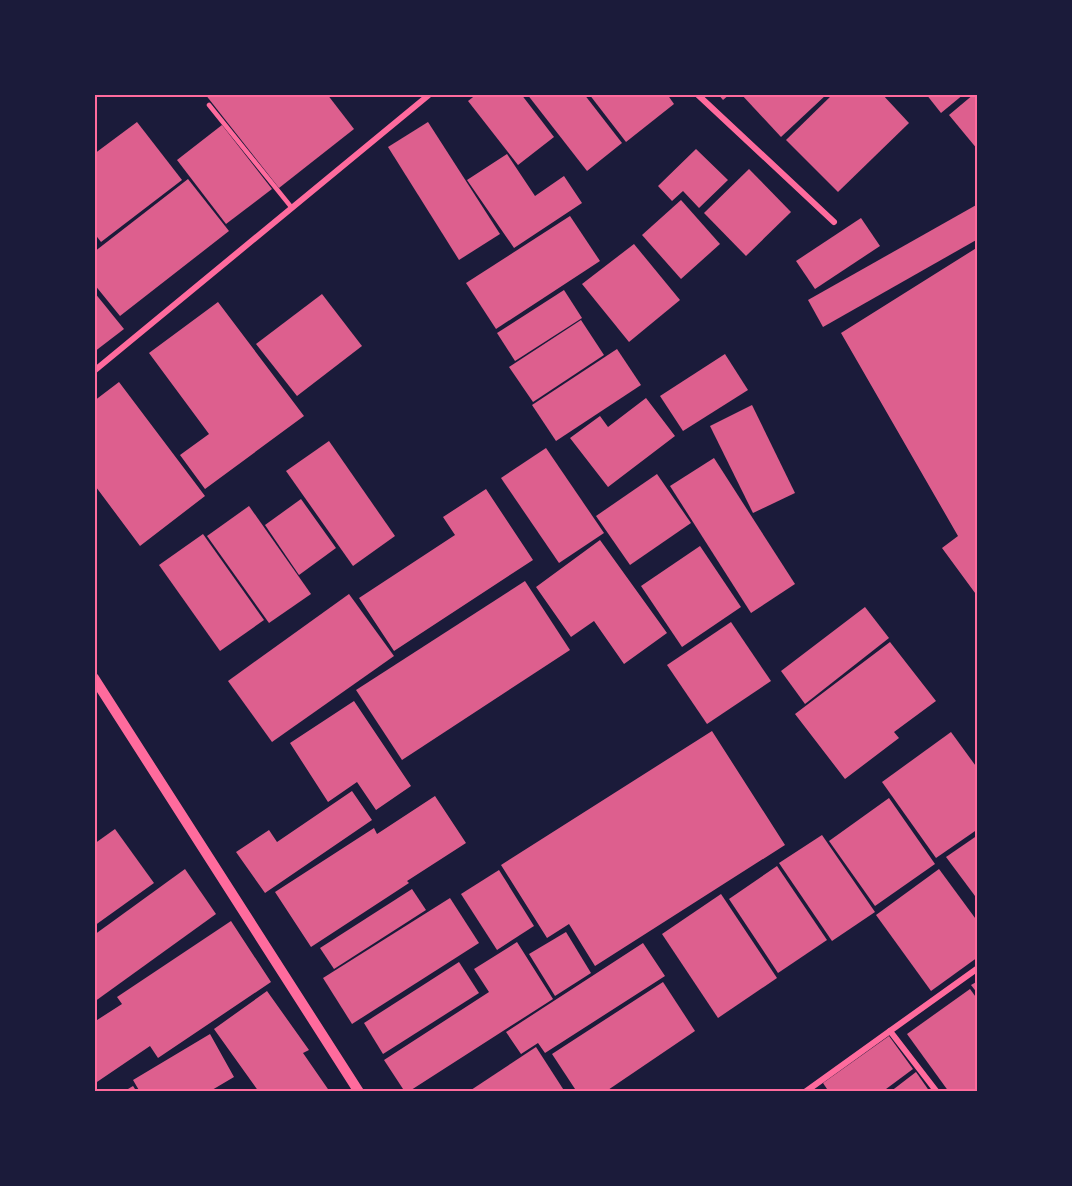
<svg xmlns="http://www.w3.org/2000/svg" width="1072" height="1186" viewBox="0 0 1072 1186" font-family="Karla,sans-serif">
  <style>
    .building { fill: #dd5f8e }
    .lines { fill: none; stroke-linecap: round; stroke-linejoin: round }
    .service { stroke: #ff6b9d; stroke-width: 4.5 }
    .minor { stroke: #ff6b9d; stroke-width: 6 }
    .tertiary { stroke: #ff6b9d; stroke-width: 10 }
    .neatline { fill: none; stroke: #ff6b9d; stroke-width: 2 }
  </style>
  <rect width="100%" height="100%" fill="#1b1b3a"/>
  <g class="building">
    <path d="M205 94H327L354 129 279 188Z"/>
    <path d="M477 94H521L554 137 518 165 468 101Z"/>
    <path d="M527 94H584L622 143 587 171Z"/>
    <path d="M589 94H667L674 104 626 142Z"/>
    <path d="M718 94H730L723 100Z"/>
    <path d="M741 94H827L781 137Z"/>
    <path d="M833 94H882L909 123 838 192 786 140Z"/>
    <path d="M926 94H964L941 113Z"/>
    <path d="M974 94H978V150L949 115Z"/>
    <path d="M137 122 182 180 101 242 94 233V154Z"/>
    <path d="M428 122 500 234 459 260 388 147Z"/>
    <path d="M222 125 272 189 226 224 177 160Z"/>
    <path d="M696 149 728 180 699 208 683 191 672 201 658 186Z"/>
    <path d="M507 154 535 196 564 176 582 203 514 248 467 180Z"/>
    <path d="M749 169 791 212 746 256 704 213Z"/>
    <path d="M188 179 229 231 120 316 94 284V252Z"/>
    <path d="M681 200 720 244 681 279 642 235Z"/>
    <path d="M978 204V239L823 327 808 300Z"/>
    <path d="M570 216 600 261 496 329 466 283Z"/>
    <path d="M861 218 880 246 815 289 796 261Z"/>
    <path d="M634 244 680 300 629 342 582 284Z"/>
    <path d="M978 247V597L942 548 958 536 841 333Z"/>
    <path d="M564 290 582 318 515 361 497 333Z"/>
    <path d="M94 292 124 329 94 352Z"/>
    <path d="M322 294 362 346 297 396 256 344Z"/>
    <path d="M218 302 304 416 205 489 180 455 209 434 149 353Z"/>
    <path d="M581 320 604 355 533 402 509 367Z"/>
    <path d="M617 349 641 385 556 441 532 405Z"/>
    <path d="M725 354 748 390 683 431 660 396Z"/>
    <path d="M119 382 205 496 140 546 96 487 94 488V401Z"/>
    <path d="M646 398 675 436 608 487 570 438 600 416 608 427Z"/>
    <path d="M752 405 795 493 753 513 710 426Z"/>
    <path d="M329 441 395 536 353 566 286 471Z"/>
    <path d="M546 448 604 533 559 563 501 478Z"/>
    <path d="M714 458 795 584 751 613 670 486Z"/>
    <path d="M657 474 691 523 630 565 596 516Z"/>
    <path d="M486 489 533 560 394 651 359 598 455 535 443 517Z"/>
    <path d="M301 499 336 548 299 575 265 525Z"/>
    <path d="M249 506 311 594 269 623 207 536Z"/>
    <path d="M203 534 264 620 220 651 159 565Z"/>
    <path d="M600 540 667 633 624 664 594 621 571 637 536 587Z"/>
    <path d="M700 546 741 607 682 647 641 586Z"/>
    <path d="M525 581 570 650 402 760 356 690Z"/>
    <path d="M349 594 394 656 272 742 228 681Z"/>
    <path d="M865 607 889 638 805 704 781 671Z"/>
    <path d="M731 622 771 681 707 724 667 665Z"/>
    <path d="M890 642 936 701 894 732 899 738 845 779 795 714Z"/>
    <path d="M354 701 411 786 376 810 357 782 328 802 290 743Z"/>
    <path d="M712 731 785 845 595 966 569 924 547 938 501 865Z"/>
    <path d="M951 732 978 769V829L936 858 882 782Z"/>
    <path d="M352 791 372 820 265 893 236 852 269 830 277 842Z"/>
    <path d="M435 796 466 843 407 881 409 883 311 947 275 892 374 828 377 834Z"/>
    <path d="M889 798 935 864 875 906 829 841Z"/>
    <path d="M115 829 154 883 94 926V844Z"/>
    <path d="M822 835 875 912 832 941 779 863Z"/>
    <path d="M978 835V900L946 857Z"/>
    <path d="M777 866 827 940 778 973 729 899Z"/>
    <path d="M185 869 216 914 94 1002V935Z"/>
    <path d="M939 869 978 922V957L931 991 876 915Z"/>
    <path d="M499 870 534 926 497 950 461 894Z"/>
    <path d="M412 889 426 910 334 969 320 948Z"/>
    <path d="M721 894 777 978 718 1018 662 934Z"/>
    <path d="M450 898 479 943 352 1024 323 978Z"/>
    <path d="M231 921 271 982 158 1058 150 1046 94 1084V1022L122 1004 117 997Z"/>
    <path d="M566 932 591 973 555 996 529 954Z"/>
    <path d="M517 942 553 999 408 1092H405L384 1060 489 992 474 969Z"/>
    <path d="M643 943 665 976 545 1053 538 1043 521 1054 506 1032Z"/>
    <path d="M459 962 479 993 383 1054 364 1023Z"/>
    <path d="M978 981V994L971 985Z"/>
    <path d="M663 982 695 1031 605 1092H577L552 1054Z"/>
    <path d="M970 989 978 1000V1092H949L907 1034Z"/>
    <path d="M267 991 309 1050 303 1053 330 1092H259L214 1029Z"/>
    <path d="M210 1034 234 1077 212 1090V1092H140L133 1080Z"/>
    <path d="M889 1036 913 1069 882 1092H829L823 1083Z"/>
    <path d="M536 1047 565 1092H468Z"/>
    <path d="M916 1072 930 1092H890Z"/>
    <path d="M133 1086 137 1092H123Z"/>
  </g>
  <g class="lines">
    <path class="service" d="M209 105 292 208"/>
    <g class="minor">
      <path d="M697 94 834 222"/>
      <path d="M94 371 430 94"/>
      <path d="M890 1031 978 968"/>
      <path d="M805 1092 890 1031 937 1092"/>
    </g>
    <path class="tertiary" d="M94 678 359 1092"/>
  </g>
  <rect width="1072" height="1186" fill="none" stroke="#1b1b3a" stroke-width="192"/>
  <rect x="96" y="96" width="880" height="994" class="neatline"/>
</svg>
